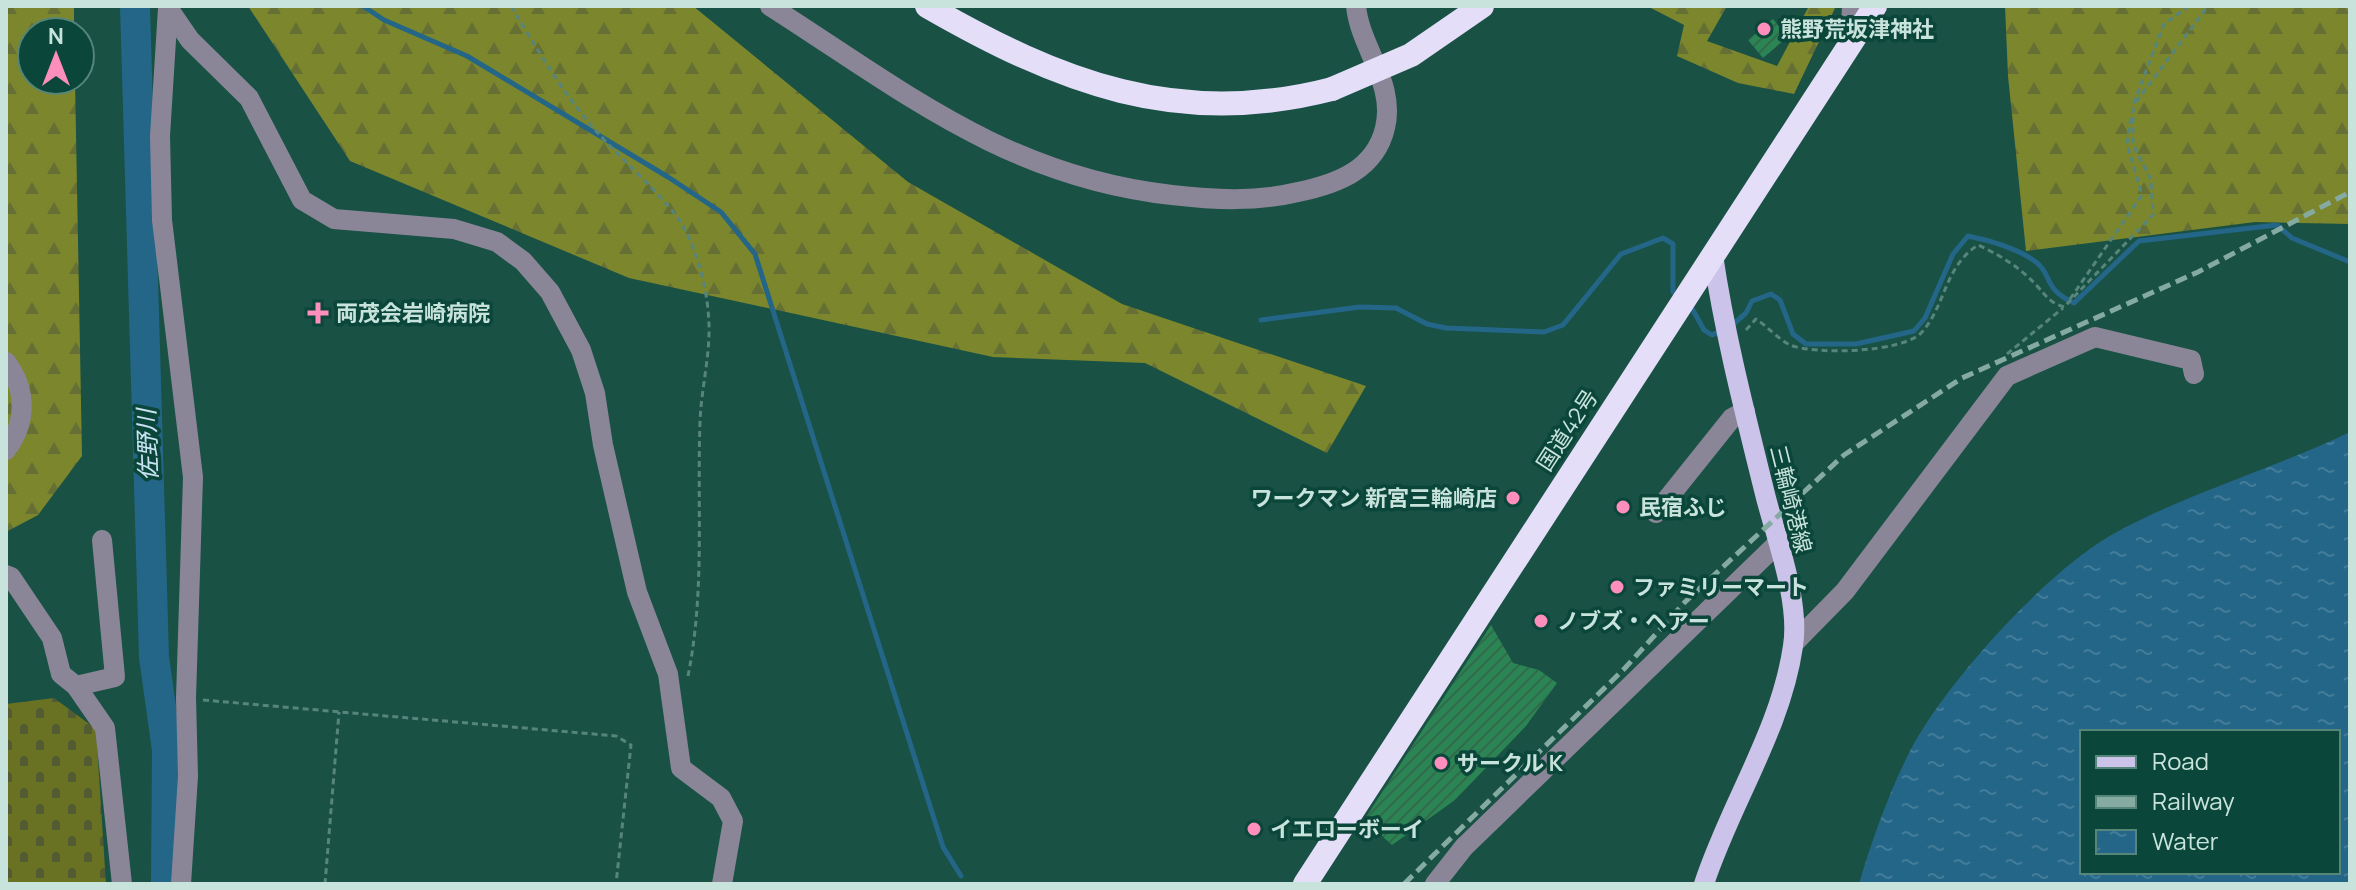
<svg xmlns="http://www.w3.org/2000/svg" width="2356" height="890" viewBox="0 0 2356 890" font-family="Manrope,'Noto Sans JP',sans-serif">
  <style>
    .forest { fill: url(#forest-firs) }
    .cemetery { fill: url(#cemetery-stones) }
    .water { fill: url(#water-ripples); fill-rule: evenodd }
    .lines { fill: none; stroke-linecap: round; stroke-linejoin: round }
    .stream { stroke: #246688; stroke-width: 5 }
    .river { stroke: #246688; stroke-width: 30 }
    .building { fill: url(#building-hatch) }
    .path { stroke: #58857b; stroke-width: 3; stroke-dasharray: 6 4; stroke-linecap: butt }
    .minor { stroke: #8a8698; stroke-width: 20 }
    .major { stroke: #cbc3e9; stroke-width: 20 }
    .highway { stroke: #e4def9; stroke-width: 24 }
    .rail { stroke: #84aaa1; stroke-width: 5; stroke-dasharray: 12 6; stroke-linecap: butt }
    .highway-bridge { stroke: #e4def9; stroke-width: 24 }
    .poi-dot { fill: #fe8ebb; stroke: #0a463a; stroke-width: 3 }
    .labels { text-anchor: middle; stroke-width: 7; stroke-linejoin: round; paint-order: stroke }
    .poi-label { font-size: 22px; font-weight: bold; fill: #c8e3db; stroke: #0a463a; text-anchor: start }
    .street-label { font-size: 22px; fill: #c8e3db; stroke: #0a463a }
    .water-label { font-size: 24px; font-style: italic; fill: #cae3f3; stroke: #0a463a }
  </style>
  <defs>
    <pattern id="forest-firs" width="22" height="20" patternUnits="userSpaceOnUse" patternTransform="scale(2)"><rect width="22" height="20" fill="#7c862c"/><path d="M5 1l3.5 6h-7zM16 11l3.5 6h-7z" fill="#666f34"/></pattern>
    <pattern id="cemetery-stones" width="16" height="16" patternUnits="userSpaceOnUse" patternTransform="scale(2)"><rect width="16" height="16" fill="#697223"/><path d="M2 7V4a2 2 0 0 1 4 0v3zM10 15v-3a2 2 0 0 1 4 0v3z" fill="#525b32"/></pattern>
    <pattern id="water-ripples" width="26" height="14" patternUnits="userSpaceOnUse" patternTransform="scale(2)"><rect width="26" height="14" fill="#246688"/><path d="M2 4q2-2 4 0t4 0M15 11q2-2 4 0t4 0" fill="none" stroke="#427c98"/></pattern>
    <pattern id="building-hatch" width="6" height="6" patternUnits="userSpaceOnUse" patternTransform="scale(2)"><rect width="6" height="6" fill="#2b8453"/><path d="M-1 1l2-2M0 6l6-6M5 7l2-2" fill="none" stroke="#326a4c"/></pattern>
  </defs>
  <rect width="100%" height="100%" fill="#195145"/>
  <g class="forest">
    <path d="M6 6H74V32H32V80H75L82 456 38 515 6 532Z"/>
    <path d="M248 6H693L908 182 1122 304 1366 386 1327 453 1145 363 993 357 629 278 350 161Z"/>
    <path d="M1647 6H1727L1707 41 1777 66 1809 6H1836L1794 94 1738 83 1677 56 1684 25Z"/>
    <path d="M2005 6H2350V224L2255 222 2026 251 2008 76Z"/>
  </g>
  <path class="cemetery" d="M54 698 96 729 106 884H6V704Z"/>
  <path class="water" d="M2350 432V884H1859C1871 843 1887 798 1906 759 1939 689 2047 570 2115 533 2190 492 2273 469 2350 432ZM2082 732H2338V872H2082Z"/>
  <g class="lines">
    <g class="stream">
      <path d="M363 6 384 20 467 56 668 177 721 212 755 254 943 847 961 876"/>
      <path d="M1689 303 1704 330 1712 335 1721 331"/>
      <path d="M1261 320 1360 307 1396 308 1427 324 1446 328 1544 332 1563 325 1621 254 1663 238 1673 244V292L1677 295"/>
      <path d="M1730 327 1746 313 1752 301 1771 294 1780 300 1793 334 1806 344H1856L1914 331 1925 318 1953 254 1968 236C1989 240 2019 249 2036 262 2053 275 2042 288 2074 303L2139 241 2277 225 2292 238 2350 262"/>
    </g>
    <path class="river" d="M135 6 154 657 167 750 166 884"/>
  </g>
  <g class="building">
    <path d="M1773 19 1788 37 1763 58 1748 40Z"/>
    <path d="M1491 625 1513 663 1539 670 1557 683 1526 726 1455 800 1392 845 1364 820Z"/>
  </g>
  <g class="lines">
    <g class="path">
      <path d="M511 6C537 49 563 94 597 132 618 156 669 201 683 226 699 255 708 292 709 325 710 357 701 390 700 422 697 508 705 592 688 676"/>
      <path d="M2136 102 2208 6"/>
      <path d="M2070 299 2142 195 2127 144 2131 116"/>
      <path d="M1746 330 1756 319C1767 326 1778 339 1790 345 1814 355 1904 353 1922 332 1946 305 1944 267 1978 245 1998 254 2021 268 2036 285 2047 296 2048 302 2064 307L2153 215 2151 180 2133 144V105L2164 24 2189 6"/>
      <path d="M2007 354 2063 308"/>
      <path d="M203 700 616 736 631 745 616 884"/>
      <path d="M325 884 339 712"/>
    </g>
    <g class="minor">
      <path d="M770 6C903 91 1008 177 1172 195 1215 200 1256 202 1298 192 1337 184 1375 170 1385 128 1396 83 1360 48 1356 6"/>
      <path d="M168 8 190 40 249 98 302 200 334 219 454 229 497 242 523 261 550 292 581 350 595 393 603 445 637 592 668 674 681 768 721 798 733 821 722 884"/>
      <path d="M168 8 160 136 162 220 193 477 186 698 188 776 181 884"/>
      <path d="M1850 44 1852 6"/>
      <path d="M6 362C27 390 27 422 6 450"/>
      <path d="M1656 513 1732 418 1745 411"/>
      <path d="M6 575 11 577 52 638 61 674 76 686 105 728 122 884"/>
      <path d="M1794 643 1845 591 2007 376 2095 337 2191 360 2194 374"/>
      <path d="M76 686 115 677 102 540"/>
      <path d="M1435 884 1464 847 1779 542"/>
    </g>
    <path class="major" d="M1704 884C1730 804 1781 730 1793 646 1800 602 1777 540 1766 498 1746 417 1725 337 1713 255"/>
    <g class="highway">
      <path d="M927 6C1059 82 1178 129 1332 89"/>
      <path d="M1305 884 1875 6"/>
    </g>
    <path class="rail" d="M1404 884 1625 668 1685 602 1844 455 1962 378 2198 272 2350 192"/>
    <path class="highway-bridge" d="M1332 89 1411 55 1482 6"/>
  </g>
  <g class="poi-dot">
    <circle cx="1764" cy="29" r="8"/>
    <path d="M314 301h8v8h8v8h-8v8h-8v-8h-8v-8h8z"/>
    <circle cx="1513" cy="498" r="8"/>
    <circle cx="1623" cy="507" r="8"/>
    <circle cx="1617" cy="587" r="8"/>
    <circle cx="1541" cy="621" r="8"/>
    <circle cx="1441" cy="763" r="8"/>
    <circle cx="1254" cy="829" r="8"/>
  </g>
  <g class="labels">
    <g class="poi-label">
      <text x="1780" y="37">熊野荒坂津神社</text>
      <text x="336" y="321">両茂会岩崎病院</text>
      <text x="1497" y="506" text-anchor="end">ワークマン 新宮三輪崎店</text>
      <text x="1639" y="515">民宿ふじ</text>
      <text x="1633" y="595">ファミリーマート</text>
      <text x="1557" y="629">ノブズ・ヘアー</text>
      <text x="1457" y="771">サークル K</text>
      <text x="1270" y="837">イエローボーイ</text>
    </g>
    <g class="street-label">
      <text transform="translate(1567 430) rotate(-57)" y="8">国道42号</text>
      <text transform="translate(1791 499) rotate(76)" y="8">三輪崎港線</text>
    </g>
    <g class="water-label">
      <text transform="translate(148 445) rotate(-92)" y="8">佐野川</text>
    </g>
  </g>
  <rect width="2356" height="890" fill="none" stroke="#c8e3db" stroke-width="16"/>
  <rect x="2080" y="730" width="260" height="144" fill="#0a463a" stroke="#56857a" stroke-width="2"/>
  <rect x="2096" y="756" width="40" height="12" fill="#cbc3e9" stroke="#56857a" stroke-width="2"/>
  <text x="2152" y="770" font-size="24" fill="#c8e3db">Road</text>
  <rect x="2096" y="796" width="40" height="12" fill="#84aaa1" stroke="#56857a" stroke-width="2"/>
  <text x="2152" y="810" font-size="24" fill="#c8e3db">Railway</text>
  <rect x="2096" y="830" width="40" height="24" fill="url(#water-ripples)" stroke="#56857a" stroke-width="2"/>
  <text x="2152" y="850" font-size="24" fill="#c8e3db">Water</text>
  <g transform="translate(56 56)"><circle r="38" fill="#0a463a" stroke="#56857a" stroke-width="2"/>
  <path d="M0-6L14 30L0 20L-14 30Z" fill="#fe8ebb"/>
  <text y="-12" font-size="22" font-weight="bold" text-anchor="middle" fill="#c8e3db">N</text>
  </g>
</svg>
